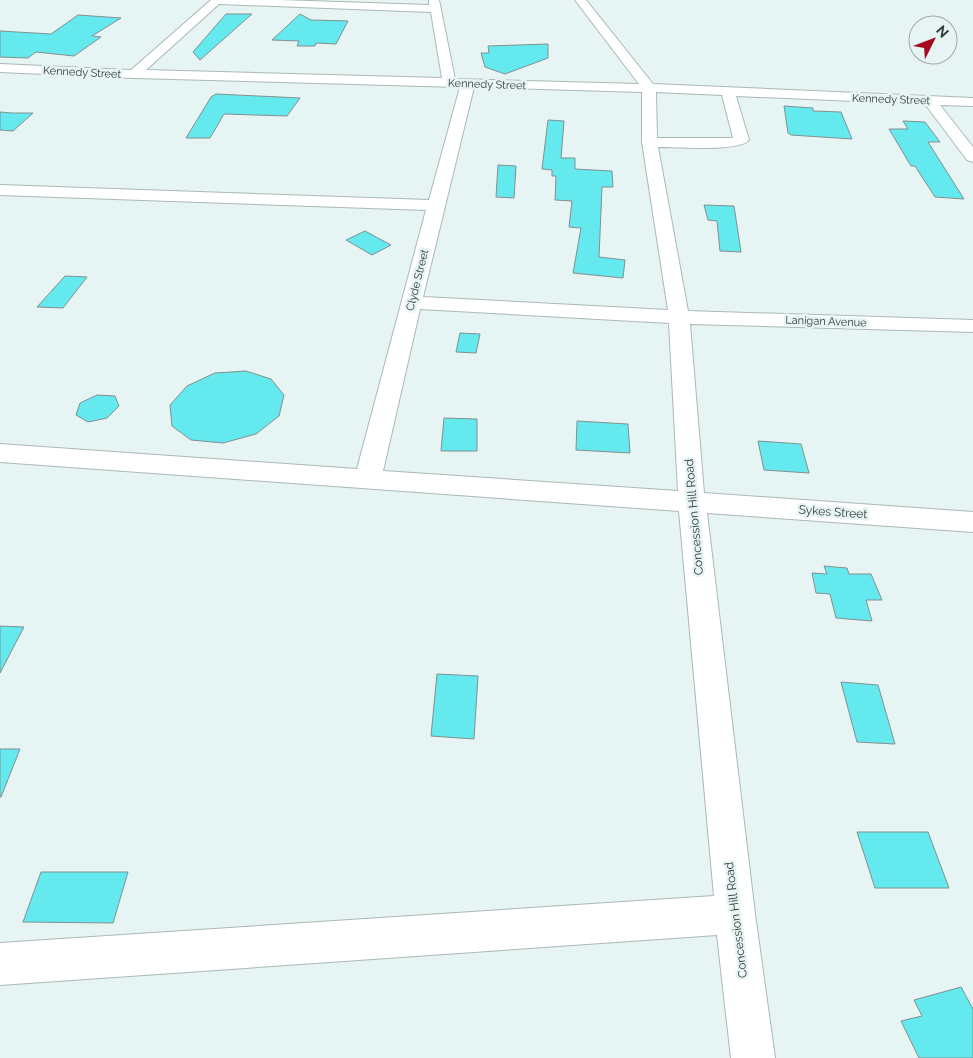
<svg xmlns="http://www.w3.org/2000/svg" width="973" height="1058" viewBox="0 0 973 1058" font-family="Raleway,sans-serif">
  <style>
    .building { fill: #63e9ee; stroke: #839090 }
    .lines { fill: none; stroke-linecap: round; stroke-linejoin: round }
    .minor-casing { stroke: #abb8b9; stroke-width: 2 }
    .minor { fill: #fff; fill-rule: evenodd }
    .labels { text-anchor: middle; stroke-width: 5; stroke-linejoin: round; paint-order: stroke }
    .far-street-label { font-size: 11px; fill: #343a3a; stroke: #e6f4f4 }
    .street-label { font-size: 12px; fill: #343a3a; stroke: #e6f4f4 }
  </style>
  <rect width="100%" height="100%" fill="#e6f4f4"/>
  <g class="building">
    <path d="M226 14H252L200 60 193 52Z"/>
    <path d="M300 14 311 20 348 21 336 44 316 43 315 46H297L299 41 272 40Z"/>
    <path d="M78 15 121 18 92 36 101 37 74 56 36 52 28 58 0 57V31L51 34Z"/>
    <path d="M548 44V58L505 74 485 67 481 53H489L488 46Z"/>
    <path d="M216 94 300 98 287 116 224 114 210 138H186L211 97Z"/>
    <path d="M784 106 813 108V111L841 112 852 139 791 135 788 133Z"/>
    <path d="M0 112 12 113H33L13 131 0 130Z"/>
    <path d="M548 120 564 121 561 158H575V169L612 171 613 187H602L599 257 625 260 623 278 573 273 581 228 569 227 572 201 555 200 556 176H552V170L542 169Z"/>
    <path d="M903 121 925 122 940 142H928L964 199 935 197 915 166H911L889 129H908Z"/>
    <path d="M498 165 516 166 514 198 496 197Z"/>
    <path d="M704 205 734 206 741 252 720 251 717 221 708 220Z"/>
    <path d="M365 231 391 245 372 255 346 240Z"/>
    <path d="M65 276 87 277 63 308 37 307Z"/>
    <path d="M460 333 480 334 476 353 456 352Z"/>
    <path d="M246 371 271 379 284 395 279 416 256 434 223 443 191 440 172 426 170 405 187 386 215 373Z"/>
    <path d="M97 395 115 396 119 406 107 418 88 422 76 415 80 403Z"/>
    <path d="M444 418 477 419V451H441Z"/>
    <path d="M577 421 628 424 630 453 576 450Z"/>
    <path d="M758 441 801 444 809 473 764 470Z"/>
    <path d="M824 566 847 568 849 574H871L882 600H866L872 621 836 618 830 594 816 593 812 573 827 574Z"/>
    <path d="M0 626 24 627 0 673Z"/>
    <path d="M437 674 478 676 474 739 431 736Z"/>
    <path d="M841 682 878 685 895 744 857 742Z"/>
    <path d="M0 749H20L1 797H0Z"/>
    <path d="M857 832H928L949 888H875Z"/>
    <path d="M41 872H128L113 923 23 922Z"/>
    <path d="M961 987 973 1009V1058H919L901 1021 922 1016 914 1000Z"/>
  </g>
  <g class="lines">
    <g class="minor-casing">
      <path id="minor" d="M211 0H279L429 5V0H439L455 79 639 84 575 0H586L653 84 973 98V106L940 105 973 147V162L967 160 925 104 736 96 749 140C740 152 675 147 658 147L688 311 973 320V332L690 324 704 493 973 512V532L707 513 755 914 775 1058H731L717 935 0 985V943L714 896 679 511 0 462V444L357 469 426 210 0 195V185L429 200 460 87 134 78 0 72V64L131 70ZM219 4 431 12 442 78 146 70ZM474 87 642 92V142L668 310 423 297ZM656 92 722 95 733 138H657ZM420 309 669 323 678 491 383 471Z"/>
    </g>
    <use href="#minor" class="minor"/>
  </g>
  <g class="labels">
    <g class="far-street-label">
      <text transform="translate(82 72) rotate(3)" y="4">Kennedy Street</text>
      <text transform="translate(487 84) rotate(2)" y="4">Kennedy Street</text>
      <text transform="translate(891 99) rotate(2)" y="4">Kennedy Street</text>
      <text transform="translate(417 280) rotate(-76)" y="4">Clyde Street</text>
      <text transform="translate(826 321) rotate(2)" y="4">Lanigan Avenue</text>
    </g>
    <g class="street-label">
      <text transform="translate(833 512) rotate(4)" y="4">Sykes Street</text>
      <text transform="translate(694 517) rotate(-95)" y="4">Concession Hill Road</text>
      <text transform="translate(736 920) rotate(-97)" y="4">Concession Hill Road</text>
    </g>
  </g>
  <g transform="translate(933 40) rotate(48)"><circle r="24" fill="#e6f4f4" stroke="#9faaaa"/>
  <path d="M0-4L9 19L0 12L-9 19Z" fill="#a50b1f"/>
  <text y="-8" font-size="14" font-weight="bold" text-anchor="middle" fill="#343a3a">N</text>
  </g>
</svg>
